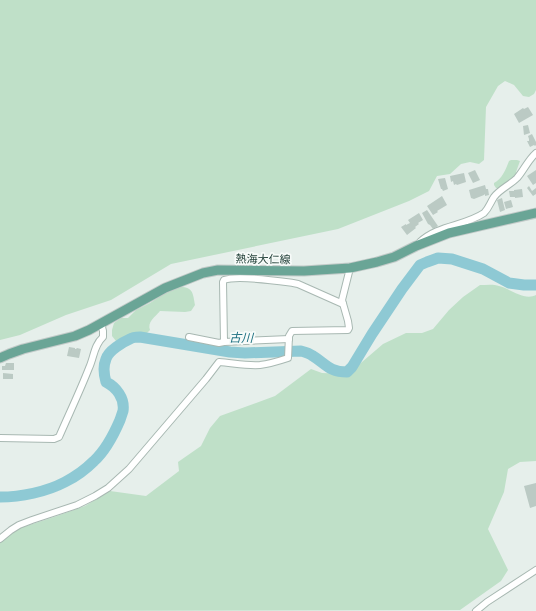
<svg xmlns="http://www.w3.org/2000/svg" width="536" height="611" viewBox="0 0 536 611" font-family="Mulish,'Noto Sans JP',sans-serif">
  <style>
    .green { fill: #bfe0c8 }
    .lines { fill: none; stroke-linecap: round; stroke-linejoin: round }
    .river { stroke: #8ec9d4; stroke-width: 11 }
    .building { fill: #bbcac4 }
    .minor-casing { stroke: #a8b8b2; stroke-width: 8 }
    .primary-casing { stroke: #c2cac8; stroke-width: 11 }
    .minor { stroke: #fff; stroke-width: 6 }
    .primary { stroke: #6aa596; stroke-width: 9 }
    .labels { text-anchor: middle; stroke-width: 3.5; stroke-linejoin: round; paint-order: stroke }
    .street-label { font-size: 11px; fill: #24423a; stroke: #f7fbf9 }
    .water-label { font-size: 12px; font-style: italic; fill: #1c6f80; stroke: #f7fbf9 }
  </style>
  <rect width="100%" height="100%" fill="#e6efeb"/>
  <g class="green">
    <path d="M0 0H536V90L534 94 529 97 523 96 514 85 505 81 498 86 486 107 484 160 479 164 470 162 461 164 450 174 437 176 429 191 409 201 338 229 171 264 111 300 66 315 20 335 0 340Z"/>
    <path d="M511 160H517L520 161 516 172 517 175 501 188H496L494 185V183C502 179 506 169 509 161Z"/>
    <path d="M480 285C486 285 494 284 499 286 511 289 524 301 536 295V461L520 462 508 469 504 492 488 529 508 570 501 581 460 610 0 611V541L17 529 54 517 85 506 110 491 146 496 179 471 178 462 201 446 210 428 220 416 275 396 311 369 322 373 348 374 383 344 406 333H422L433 329 449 310 463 297Z"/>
    <path d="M178 287C193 286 193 293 195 305L191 311 185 312 160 311C155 317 147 322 150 330L146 334 133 335 122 340 116 341 112 336V330L114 323 121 318H128L136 310 150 303 168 291Z"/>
  </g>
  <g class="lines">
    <path class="river" d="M0 497C21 497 46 492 65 482 75 477 86 469 94 461 106 450 114 434 120 420 121 417 122 414 123 411 125 398 116 387 106 382 104 375 103 366 106 359 108 351 123 342 130 339 133 337 137 337 140 337L230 352 245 353 301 351C305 352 309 353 313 356 326 364 329 372 347 372L352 367 372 334 402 289 420 265 427 262 438 258 452 259 483 269 509 283 524 285H536"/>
  </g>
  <g class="building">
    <path d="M528 107 533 115 519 123 514 114 523 108 524 109Z"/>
    <path d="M528 125 530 133 524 135 523 126Z"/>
    <path d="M532 134 536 142V145L535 146 534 145 530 147 527 141H529V139L528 136Z"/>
    <path d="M475 170 480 180 473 183 468 173Z"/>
    <path d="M536 170V183L533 185 527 176Z"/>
    <path d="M464 173 466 182 457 185 456 184 454 185 453 181 451 182 450 176Z"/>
    <path d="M445 178 448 189 443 191 442 189H441L438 179Z"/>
    <path d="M485 185 486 189H488L489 195 485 196V194L484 195 474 199 471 198 469 190Z"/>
    <path d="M529 186 532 191 536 188V194L533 196 527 188Z"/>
    <path d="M522 189 523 197 515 198V197H510L509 191H514V190Z"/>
    <path d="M442 196 447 205 437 211 438 212 433 215 427 206Z"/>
    <path d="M502 198 505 210 500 212 497 200Z"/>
    <path d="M511 200 513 207 506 209 504 202Z"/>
    <path d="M427 210 438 226 433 229 430 225 428 224 422 213Z"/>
    <path d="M419 213 423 220 418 223 419 224 415 227 416 228 407 235 401 227 406 224V225L410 223 408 220Z"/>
    <path d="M69 347 75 348V349H76L77 348 81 349 79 358 67 356Z"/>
    <path d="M6 363H14V370H2V366H5Z"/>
    <path d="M3 373 13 374V379H3Z"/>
    <path d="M536 483V506L530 508 524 486Z"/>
  </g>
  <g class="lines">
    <g class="minor-casing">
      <g id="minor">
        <path d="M420 242C438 225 465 226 484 213 489 208 490 203 494 197 500 189 510 185 517 178 524 170 528 160 536 153"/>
        <path d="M189 337 219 343 224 342"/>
        <path d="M289 339 224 342 223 282 224 280C237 275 278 281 293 283L298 284 343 304"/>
        <path d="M0 438 54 439 59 437C69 414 80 391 89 368 94 357 94 345 103 337V331L101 323"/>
        <path d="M0 539 11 530 19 525 32 520 77 505 95 496 108 488 129 469 206 379 219 362C233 363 246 366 260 365 269 364 279 361 288 358L289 336 292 331 348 330 349 328 348 321 342 300 350 268"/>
        <path d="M476 611 487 602 536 570"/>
      </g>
    </g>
    <g class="primary-casing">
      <path id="primary" d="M0 358 9 354 23 349 75 336 89 330 165 288 203 273 218 270 304 271 350 268 377 262 394 257 416 246 449 233 536 213"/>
    </g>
    <use href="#minor" class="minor"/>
    <use href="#primary" class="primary"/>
  </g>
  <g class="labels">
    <g class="street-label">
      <text transform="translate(263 259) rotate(1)" y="4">熱海大仁線</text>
    </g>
    <g class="water-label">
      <text transform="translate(241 338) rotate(1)" y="4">古川</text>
    </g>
  </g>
</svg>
